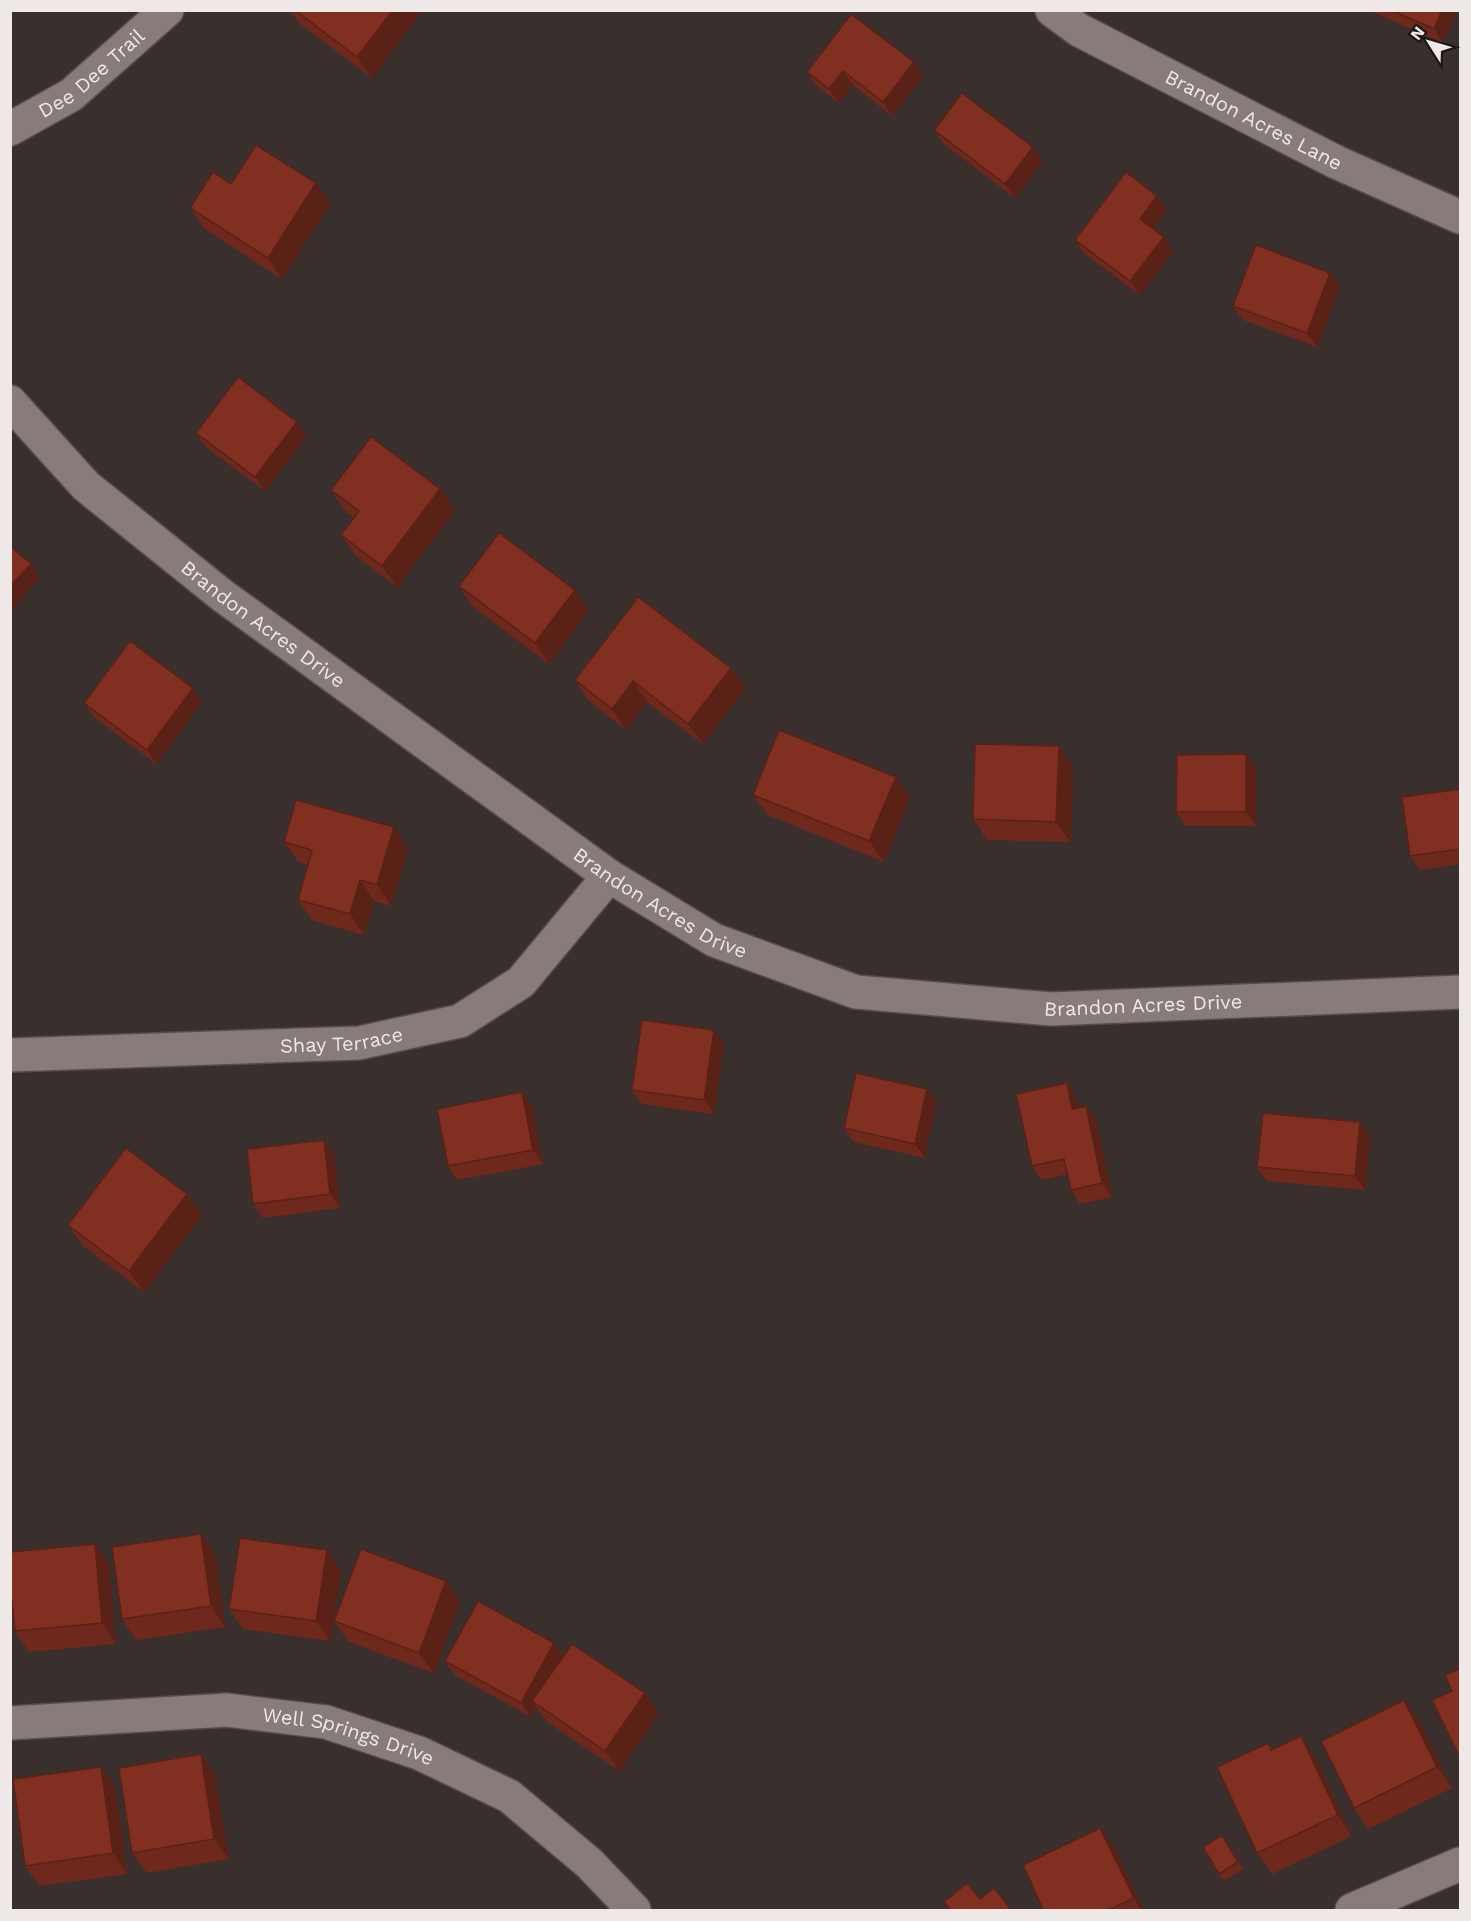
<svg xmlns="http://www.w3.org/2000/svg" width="1471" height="1921" viewBox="0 0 1471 1921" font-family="'Work Sans',sans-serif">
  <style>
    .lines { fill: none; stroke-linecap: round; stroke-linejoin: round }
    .minor-casing { stroke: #564e4c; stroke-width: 36 }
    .minor { stroke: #877c7a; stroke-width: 33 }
    .wall { fill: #6f281c }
    .shaded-wall { fill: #5a2116 }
    .building { fill: #812f20; stroke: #5a2116; stroke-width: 1.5 }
    .labels { text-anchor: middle; stroke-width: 4.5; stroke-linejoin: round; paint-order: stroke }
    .street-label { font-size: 20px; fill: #eee8e6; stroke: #1d1918 }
  </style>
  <rect width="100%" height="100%" fill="#39302e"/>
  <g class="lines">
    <g class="minor-casing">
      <g id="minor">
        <path id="s1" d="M1052 10 1079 30 1336 162 1460 217"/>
        <path id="s2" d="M10 129 71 95 167 10"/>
        <path id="s3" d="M10 402 86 486 223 596 609 876 714 940 856 992 1051 1009 1460 992"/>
        <path id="s4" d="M10 1055 359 1043 460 1021 521 982 609 876"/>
        <path id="s5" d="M10 1723 227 1710 326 1722 419 1753 509 1796 589 1863 634 1910"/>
        <path d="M1352 1910 1460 1864"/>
      </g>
    </g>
    <use href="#minor" class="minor"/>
  </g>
  <g class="wall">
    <path d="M290 10H423L372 78 299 23Z"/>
    <path d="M1368 10H1457L1443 43Z"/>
    <path d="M914 62 923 76 892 116 853 85 839 103 817 86 807 72Z"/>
    <path d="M934 130 1033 147 1043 161 1015 198 944 144Z"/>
    <path d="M316 183 330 204 282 279 205 229 190 208 231 184Z"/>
    <path d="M1157 196 1167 210 1153 229 1174 251 1140 295 1085 254 1075 240Z"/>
    <path d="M1340 287 1317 347 1243 320 1233 306Z"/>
    <path d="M196 433 307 436 265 491 206 447Z"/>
    <path d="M440 489 455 510 397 587 356 556 341 535 355 518 345 511 331 490Z"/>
    <path d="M459 586 575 590 589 611 549 664 473 607Z"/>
    <path d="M731 668 745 688 703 744 647 702 626 730 589 701 575 680Z"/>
    <path d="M202 702 156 764 94 717 84 703Z"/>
    <path d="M1059 746 1073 767 1071 842 987 840 973 819Z"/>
    <path d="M1256 768V826H1186L1176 812Z"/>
    <path d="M1461 789V864L1420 870 1410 856Z"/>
    <path d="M753 795 910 797 884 862 768 815Z"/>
    <path d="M394 827 408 848 391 906 374 901 364 935 312 920 298 900 308 865 299 862 284 842Z"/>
    <path d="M724 1044 714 1114 642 1104 632 1090Z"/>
    <path d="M1067 1083 1076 1097 1079 1108 1086 1106 1096 1120 1112 1197 1080 1204 1071 1190 1067 1174 1041 1180 1032 1166Z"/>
    <path d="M927 1089 936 1103 925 1158 854 1142 844 1128Z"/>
    <path d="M522 1092 532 1106 543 1164 457 1180 448 1166Z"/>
    <path d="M1360 1122 1370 1136 1365 1190 1267 1181 1257 1167Z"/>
    <path d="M334 1154 340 1208 263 1218 253 1204Z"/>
    <path d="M202 1215 144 1292 83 1246 68 1225Z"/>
    <path d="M95 1544 109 1564 116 1644 29 1652 15 1631Z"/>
    <path d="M216 1555 225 1627 136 1640 122 1619Z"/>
    <path d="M341 1571 330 1641 243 1629 229 1609Z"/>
    <path d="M446 1581 460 1602 434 1673 349 1642 334 1621Z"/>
    <path d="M563 1656 659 1713 620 1771 547 1722 536 1707 531 1717 455 1675 445 1661Z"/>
    <path d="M1419 1720 1452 1788 1368 1829 1354 1808Z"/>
    <path d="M1268 1743 1273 1749 1315 1757 1352 1836 1272 1874 1257 1853Z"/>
    <path d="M201 1754 215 1775 229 1859 147 1873 132 1853Z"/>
    <path d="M115 1787 127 1874 40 1886 25 1866Z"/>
    <path d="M1227 1842 1243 1869 1224 1881 1219 1874Z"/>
    <path d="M1115 1848 1144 1911H1044Z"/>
  </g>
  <g class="shaded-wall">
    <path d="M393 10H423L372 78 357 57Z"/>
    <path d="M1442 10H1457L1443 43 1434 29Z"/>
    <path d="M914 62 923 76 892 116 883 102Z"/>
    <path d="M843 71 853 85 839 103 829 89Z"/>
    <path d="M1033 147 1043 161 1015 198 1005 184Z"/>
    <path d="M316 183 330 204 282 279 268 258Z"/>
    <path d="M1157 196 1167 210 1150 233 1140 219Z"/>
    <path d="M1164 237 1174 251 1140 295 1130 281Z"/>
    <path d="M1330 273 1340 287 1317 347 1307 333Z"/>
    <path d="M297 422 307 436 265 491 255 477Z"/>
    <path d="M440 489 455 510 397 587 382 566Z"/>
    <path d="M31 564 40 578 10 611V586Z"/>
    <path d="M575 590 589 611 549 664 535 643Z"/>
    <path d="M731 668 745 688 703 744 688 724Z"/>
    <path d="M633 681 647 702 626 730 612 709Z"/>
    <path d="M193 688 202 702 156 764 147 750Z"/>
    <path d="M1059 746 1073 767 1071 842 1056 822Z"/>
    <path d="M1246 754 1256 768V826L1246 812Z"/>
    <path d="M896 777 910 797 884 862 869 841Z"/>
    <path d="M394 827 408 848 391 906 377 885Z"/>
    <path d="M360 880 374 901 364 935 350 914Z"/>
    <path d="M714 1030 724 1044 714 1114 704 1100Z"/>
    <path d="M1067 1083 1076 1097 1082 1123 1072 1109Z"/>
    <path d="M927 1089 936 1103 925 1158 915 1144Z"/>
    <path d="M522 1092 532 1106 543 1164 533 1150Z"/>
    <path d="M1086 1106 1096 1120 1112 1197 1102 1183Z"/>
    <path d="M1360 1122 1370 1136 1365 1190 1355 1176Z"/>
    <path d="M324 1140 334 1154 340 1208 330 1194Z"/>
    <path d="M187 1194 202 1215 144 1292 129 1271Z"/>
    <path d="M201 1534 216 1555 225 1627 211 1606Z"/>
    <path d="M95 1544 109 1564 116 1644 102 1623Z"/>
    <path d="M327 1550 341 1571 330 1641 316 1621Z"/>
    <path d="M446 1581 460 1602 434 1673 419 1653Z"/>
    <path d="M554 1643 564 1657 532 1701 536 1707 531 1717 521 1703Z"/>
    <path d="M645 1693 659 1713 620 1771 605 1751Z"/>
    <path d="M1404 1700 1419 1720 1452 1788 1437 1767Z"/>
    <path d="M1301 1736 1315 1757 1352 1836 1338 1815Z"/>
    <path d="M201 1754 215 1775 229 1859 214 1839Z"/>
    <path d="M101 1767 115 1787 127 1874 113 1853Z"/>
    <path d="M1100 1828 1115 1848 1144 1911H1142L1134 1898Z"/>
    <path d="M10 1847 13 1873 10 1869Z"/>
  </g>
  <g class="building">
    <path d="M295 10H393L357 57Z"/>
    <path d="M1391 10H1442L1434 29Z"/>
    <path d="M851 14 914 62 883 102 843 71 829 89 807 72Z"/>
    <path d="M962 93 1033 147 1005 184 934 130Z"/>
    <path d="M256 145 316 183 268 258 190 208 213 172 231 184Z"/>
    <path d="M1126 172 1157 196 1140 219 1164 237 1130 281 1075 240Z"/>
    <path d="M1256 245 1330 273 1307 333 1233 306Z"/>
    <path d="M238 377 297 422 255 477 196 433Z"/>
    <path d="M371 437 440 489 382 566 341 535 359 511 331 490Z"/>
    <path d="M499 533 575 590 535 643 459 586Z"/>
    <path d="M10 546 31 564 10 586Z"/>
    <path d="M638 597 731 668 688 724 633 681 612 709 575 680Z"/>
    <path d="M130 641 193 688 147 750 84 703Z"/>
    <path d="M779 730 896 777 869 841 753 795Z"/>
    <path d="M975 744 1059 746 1056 822 973 819Z"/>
    <path d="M1246 754V812H1176L1177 755Z"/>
    <path d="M1461 789V849L1410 856 1402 797Z"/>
    <path d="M296 800 394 827 377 885 360 880 350 914 298 900 312 850 284 842Z"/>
    <path d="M642 1020 714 1030 704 1100 632 1090Z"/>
    <path d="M856 1073 927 1089 915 1144 844 1128Z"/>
    <path d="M1067 1083 1072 1109 1086 1106 1102 1183 1071 1190 1064 1159 1032 1166 1016 1094Z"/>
    <path d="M522 1092 533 1150 448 1166 437 1109Z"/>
    <path d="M1263 1113 1360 1122 1355 1176 1257 1167Z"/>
    <path d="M324 1140 330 1194 253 1204 247 1149Z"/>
    <path d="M126 1148 187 1194 129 1271 68 1225Z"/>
    <path d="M201 1534 211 1606 122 1619 112 1547Z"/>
    <path d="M240 1538 327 1550 316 1621 229 1609Z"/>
    <path d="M95 1544 102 1623 15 1631 10 1583V1552Z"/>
    <path d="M361 1549 446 1581 419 1653 334 1621Z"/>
    <path d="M478 1601 554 1643 521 1703 445 1661Z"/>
    <path d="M572 1644 645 1693 605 1751 532 1701Z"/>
    <path d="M1461 1668V1760L1432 1700 1452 1691 1445 1675Z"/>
    <path d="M1404 1700 1437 1767 1354 1808 1321 1741Z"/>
    <path d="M1301 1736 1338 1815 1257 1853 1217 1767 1268 1743 1271 1750Z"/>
    <path d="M201 1754 214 1839 132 1853 119 1768Z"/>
    <path d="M101 1767 113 1853 25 1866 13 1779Z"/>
    <path d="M1100 1828 1134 1898 1107 1911H1044L1023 1865Z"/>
    <path d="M1222 1835 1238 1862 1219 1874 1203 1847Z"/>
    <path d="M967 1883 980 1899 994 1888 1012 1911H951L944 1902Z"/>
  </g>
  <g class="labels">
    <g class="street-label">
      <text dy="7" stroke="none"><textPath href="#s2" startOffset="99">Dee Dee Trail</textPath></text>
      <text dy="7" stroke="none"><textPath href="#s1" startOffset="230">Brandon Acres Lane</textPath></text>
      <text dy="7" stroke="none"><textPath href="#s3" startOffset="338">Brandon Acres Drive</textPath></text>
      <text dy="7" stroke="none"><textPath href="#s3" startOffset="824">Brandon Acres Drive</textPath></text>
      <text dy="7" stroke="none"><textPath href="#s3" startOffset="1328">Brandon Acres Drive</textPath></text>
      <text dy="7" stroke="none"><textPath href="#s4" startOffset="332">Shay Terrace</textPath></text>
      <text dy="7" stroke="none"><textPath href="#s5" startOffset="342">Well Springs Drive</textPath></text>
    </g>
  </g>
  <rect width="1471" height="1921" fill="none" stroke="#eee8e6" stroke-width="24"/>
  <g transform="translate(1429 42) rotate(307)" stroke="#1d1918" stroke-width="4.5" paint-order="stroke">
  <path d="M0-4.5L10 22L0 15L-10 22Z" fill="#eee8e6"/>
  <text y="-9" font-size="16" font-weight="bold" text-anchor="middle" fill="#eee8e6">N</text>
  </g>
</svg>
